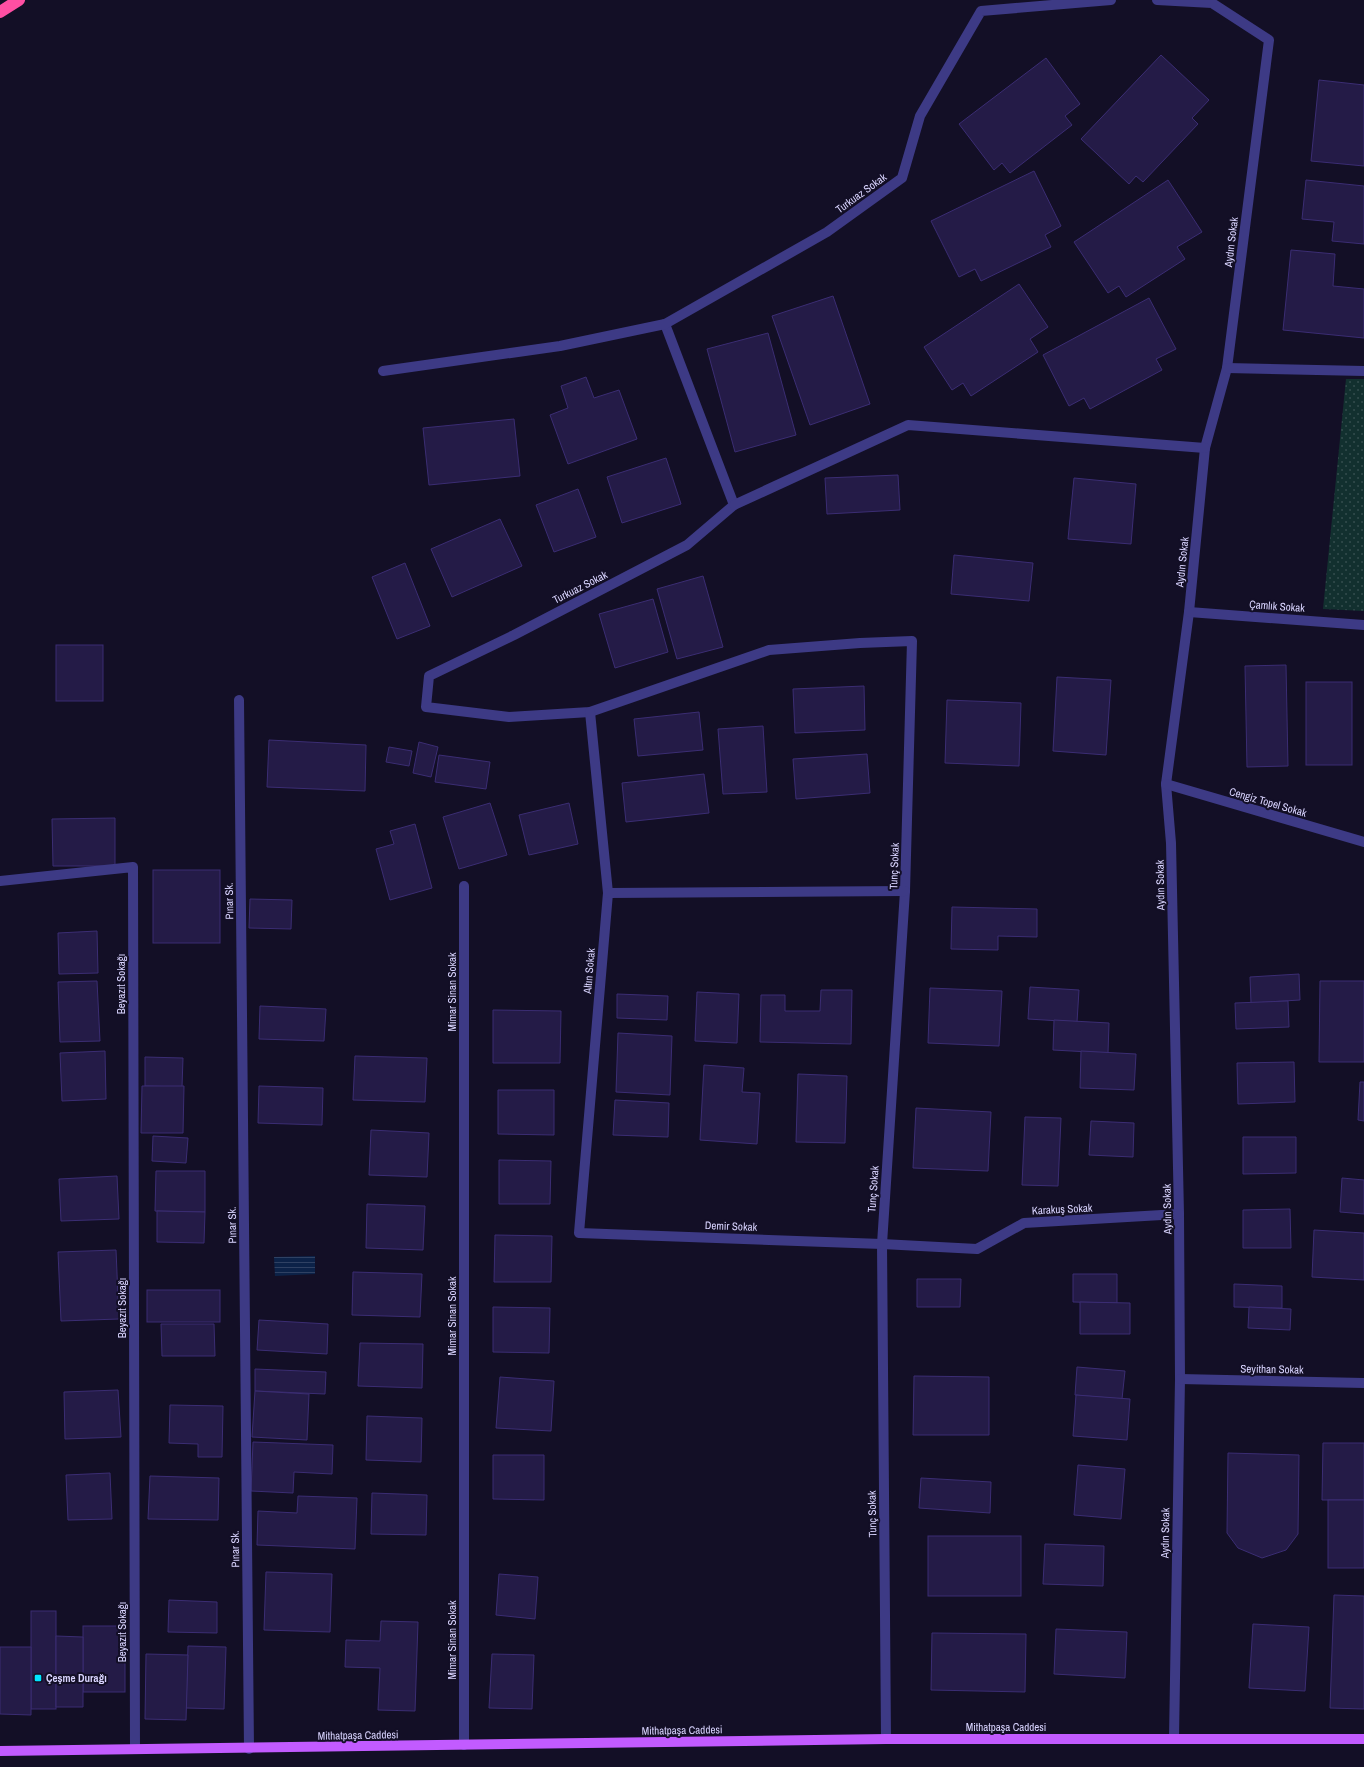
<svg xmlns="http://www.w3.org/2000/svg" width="1364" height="1767" viewBox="0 0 1364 1767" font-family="'Archivo Narrow',sans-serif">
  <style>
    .park { fill: url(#park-dots) }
    .water { fill: url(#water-rules) }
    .building { fill: #241b47; stroke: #3b2d73 }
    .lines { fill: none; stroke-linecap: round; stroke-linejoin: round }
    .street { stroke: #3d3a85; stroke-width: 10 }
    .primary { stroke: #c25bff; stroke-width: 10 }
    .highway { stroke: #ff4fa3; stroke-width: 12 }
    .poi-dot { fill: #00e5ff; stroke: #130f26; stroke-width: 1.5 }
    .labels { text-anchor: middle; stroke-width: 4; stroke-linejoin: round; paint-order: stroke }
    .street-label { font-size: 11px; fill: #d9d4ff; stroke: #130f26 }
    .poi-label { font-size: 11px; font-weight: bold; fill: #d9d4ff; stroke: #130f26; text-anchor: start }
  </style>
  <defs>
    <pattern id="park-dots" width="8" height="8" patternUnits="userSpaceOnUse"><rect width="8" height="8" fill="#12302f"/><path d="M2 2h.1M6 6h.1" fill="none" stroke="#344d4e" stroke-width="1.8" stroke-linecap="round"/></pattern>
    <pattern id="water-rules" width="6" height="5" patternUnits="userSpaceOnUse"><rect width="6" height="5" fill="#0c2248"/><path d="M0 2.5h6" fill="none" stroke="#2f4163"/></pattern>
  </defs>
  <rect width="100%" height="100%" fill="#130f26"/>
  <path class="park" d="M1346 379H1364V611L1323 609Z"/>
  <path class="water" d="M315 1256V1274L275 1276 274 1257Z"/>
  <g class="building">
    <path d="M1161 55 1209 100 1192 118 1198 124 1143 182 1136 176 1129 184 1081 139Z"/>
    <path d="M1046 58 1080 104 1065 116 1072 125 1010 173 1002 163 994 170 959 124Z"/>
    <path d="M1319 80 1364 85V166L1311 161Z"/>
    <path d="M1034 171 1061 226 1045 235 1051 247 981 281 975 269 959 277 931 221Z"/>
    <path d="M1168 180 1202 232 1177 247 1185 259 1126 297 1119 286 1108 293 1074 242Z"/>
    <path d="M1306 180 1364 186V244L1332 241 1334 222 1302 219Z"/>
    <path d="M1291 250 1335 254 1333 286 1364 289V338L1283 330Z"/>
    <path d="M1019 284 1048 327 1030 339 1038 352 971 396 963 383 952 390 924 347Z"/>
    <path d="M833 296 870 404 810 425 772 316Z"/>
    <path d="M1149 298 1176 349 1156 359 1162 370 1090 409 1084 398 1069 406 1043 355Z"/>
    <path d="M768 333 796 435 735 452 707 349Z"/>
    <path d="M586 377 594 398 619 390 637 439 568 464 550 415 568 408 561 386Z"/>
    <path d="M514 419 520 476 429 485 423 428Z"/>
    <path d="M666 458 681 504 622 523 607 477Z"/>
    <path d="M898 475 900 510 827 514 825 478Z"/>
    <path d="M1074 478 1136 484 1131 544 1068 539Z"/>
    <path d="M578 489 596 537 554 552 536 505Z"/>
    <path d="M500 519 522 566 452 597 431 549Z"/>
    <path d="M954 555 1033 563 1029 601 951 594Z"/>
    <path d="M405 563 430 626 397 639 372 577Z"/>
    <path d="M703 576 723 647 677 659 657 589Z"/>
    <path d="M653 599 668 652 615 668 599 614Z"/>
    <rect x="56" y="645" width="47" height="56"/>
    <path d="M1286 665 1288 766 1247 767 1245 666Z"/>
    <path d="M1057 677 1111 680 1106 755 1053 751Z"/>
    <rect x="1306" y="682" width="46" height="83"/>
    <path d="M864 686 865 730 795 733 793 689Z"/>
    <path d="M947 700 1021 703 1019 766 945 763Z"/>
    <path d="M699 712 703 750 638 756 634 719Z"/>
    <path d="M763 726 767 792 723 794 718 729Z"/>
    <path d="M269 740 366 745 365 791 267 787Z"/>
    <path d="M419 742 438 747 431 777 413 773Z"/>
    <path d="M389 747 412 751 409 766 386 762Z"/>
    <path d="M867 754 870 793 796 799 793 759Z"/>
    <path d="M439 755 490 762 486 789 435 782Z"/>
    <path d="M704 774 709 813 626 822 622 783Z"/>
    <path d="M490 803 507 855 459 869 443 817Z"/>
    <path d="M569 803 578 844 529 855 519 815Z"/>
    <path d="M115 818V866H53L52 819Z"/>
    <path d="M415 824 432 888 390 900 376 849 394 844 390 831Z"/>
    <rect x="153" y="870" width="67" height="73"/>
    <path d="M250 899 292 900 291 929 249 928Z"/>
    <path d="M952 907 1037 909V937L998 936V950L951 949Z"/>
    <path d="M97 931 98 973 59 974 58 933Z"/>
    <path d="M1299 974 1300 1000 1251 1003 1250 977Z"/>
    <path d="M97 981 100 1041 60 1042 58 982Z"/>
    <path d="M1320 981H1364V1062H1319Z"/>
    <path d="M1030 987 1079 990 1077 1022 1028 1019Z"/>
    <path d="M930 988 1002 991 999 1046 928 1043Z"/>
    <path d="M821 990H852L851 1044 760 1042 761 995H785V1011H820Z"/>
    <path d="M697 992 739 994 737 1043 695 1041Z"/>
    <path d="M617 994 668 996 667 1020 617 1018Z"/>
    <path d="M1288 1001 1289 1027 1236 1029 1235 1003Z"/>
    <path d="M260 1006 326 1009 324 1041 259 1039Z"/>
    <path d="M493 1010 561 1011 560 1063H493Z"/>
    <path d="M1054 1020 1109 1023 1108 1053 1053 1050Z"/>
    <path d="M618 1033 672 1036 670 1095 616 1092Z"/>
    <path d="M105 1051 106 1099 62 1101 60 1053Z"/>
    <path d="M1081 1051 1136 1054 1134 1090 1080 1088Z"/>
    <path d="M355 1056 427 1058 425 1102 353 1100Z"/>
    <path d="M145 1057 183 1058 182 1087 145 1086Z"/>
    <path d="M1294 1062 1295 1102 1238 1104 1237 1063Z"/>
    <path d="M704 1065 744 1068 742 1092 760 1093 757 1144 700 1140Z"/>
    <path d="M798 1074 847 1076 845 1143 796 1142Z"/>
    <path d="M1360 1082H1364V1121L1358 1120Z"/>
    <path d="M142 1086H184L183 1133H141Z"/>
    <path d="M259 1086 323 1088 322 1125 258 1123Z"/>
    <path d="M498 1090H554V1135L498 1134Z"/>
    <path d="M615 1100 669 1103 668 1137 613 1135Z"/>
    <path d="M916 1108 991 1112 988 1171 913 1168Z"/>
    <path d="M1025 1117 1061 1118 1058 1186 1022 1185Z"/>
    <path d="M1091 1121 1134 1123 1133 1157 1089 1155Z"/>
    <path d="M371 1130 429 1133 427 1177 369 1175Z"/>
    <path d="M153 1136 188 1138 186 1163 152 1161Z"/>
    <path d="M1243 1137H1296V1173L1243 1174Z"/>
    <path d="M499 1160 551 1161 550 1204H499Z"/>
    <path d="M156 1171H205V1212L155 1211Z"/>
    <path d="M117 1176 119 1219 61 1221 59 1179Z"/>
    <path d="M1342 1178 1364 1180V1214L1340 1212Z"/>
    <path d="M367 1204 425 1206 423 1250 366 1248Z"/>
    <path d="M1290 1209 1291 1248H1243V1210Z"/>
    <path d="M157 1211 205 1212 204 1243 157 1242Z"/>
    <path d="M1314 1230 1364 1233V1280L1312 1277Z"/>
    <path d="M495 1235 552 1236 551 1282H494Z"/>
    <path d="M116 1250 119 1319 61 1321 58 1252Z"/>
    <path d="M353 1272 422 1274 420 1317 352 1315Z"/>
    <path d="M1073 1274H1117V1303L1073 1302Z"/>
    <path d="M917 1279H961L960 1307H917Z"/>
    <path d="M1234 1284 1282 1286V1308L1234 1307Z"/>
    <rect x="147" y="1290" width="73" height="32"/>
    <path d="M1080 1302 1130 1303V1334H1080Z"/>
    <path d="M493 1307 550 1308 549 1353 493 1352Z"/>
    <path d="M1249 1307 1291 1309 1290 1330 1248 1328Z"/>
    <path d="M259 1320 328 1324 327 1354 257 1350Z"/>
    <path d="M161 1324H214L215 1356H162Z"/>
    <path d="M360 1343 423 1344 422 1388 358 1386Z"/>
    <path d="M1077 1367 1125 1371 1122 1399 1075 1395Z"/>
    <path d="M255 1369 326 1372 325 1394 255 1391Z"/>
    <path d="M914 1376 989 1377V1435H913Z"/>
    <path d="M500 1377 554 1381 551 1431 496 1428Z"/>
    <path d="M118 1390 121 1437 65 1439 64 1392Z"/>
    <path d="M255 1391 309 1394 307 1440 252 1437Z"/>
    <path d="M1076 1395 1130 1399 1127 1440 1073 1436Z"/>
    <path d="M170 1405 223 1406 222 1457H198V1444L169 1443Z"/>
    <path d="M367 1416 422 1418 421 1462 366 1460Z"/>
    <path d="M253 1442 333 1445 332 1474 294 1472 293 1493 251 1491Z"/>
    <path d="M1323 1443H1364V1500H1322Z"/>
    <path d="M1228 1453 1299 1455 1298 1534 1286 1550 1262 1558 1238 1548 1227 1533Z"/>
    <path d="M493 1455H544V1500L493 1499Z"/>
    <path d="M1078 1465 1125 1469 1121 1519 1074 1515Z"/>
    <path d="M110 1473 112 1519 68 1520 66 1475Z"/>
    <path d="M150 1476 219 1478 218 1520 148 1519Z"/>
    <path d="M921 1478 991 1482 990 1513 919 1508Z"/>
    <path d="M372 1493 427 1495 426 1535 371 1534Z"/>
    <path d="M298 1496 357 1498 355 1549 257 1545 258 1511 297 1513Z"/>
    <rect x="1328" y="1500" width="36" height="68"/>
    <rect x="928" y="1536" width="93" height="60"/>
    <path d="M1045 1544 1104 1546 1103 1586 1043 1584Z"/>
    <path d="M266 1572 332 1574 330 1632 264 1630Z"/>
    <path d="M499 1574 538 1577 535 1619 496 1615Z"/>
    <path d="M1334 1595 1364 1596V1709L1330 1708Z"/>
    <path d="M169 1600 217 1602V1633L168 1632Z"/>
    <rect x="31" y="1611" width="25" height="98"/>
    <path d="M381 1621 418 1622 415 1711 378 1710 380 1668 345 1667 346 1640 380 1641Z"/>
    <path d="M1253 1624 1309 1627 1305 1691 1249 1688Z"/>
    <rect x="83" y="1626" width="42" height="66"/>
    <path d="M1056 1629 1127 1632 1125 1678 1054 1674Z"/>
    <path d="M932 1633 1026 1634 1025 1692 931 1690Z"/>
    <path d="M56 1636 83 1637V1707H56Z"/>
    <path d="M188 1646 226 1647 224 1709 186 1708Z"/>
    <path d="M0 1647H31V1715L0 1714Z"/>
    <path d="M146 1654 188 1655 186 1720 145 1719Z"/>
    <path d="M492 1654 534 1655 532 1709 489 1708Z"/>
  </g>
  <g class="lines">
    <g class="street">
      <path d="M1157 0 1212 3 1269 40 1227 368 1205 448 1189 612 1166 784 1171 843 1179 1214 1180 1379 1174 1738"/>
      <path d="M665 324 734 505 687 545 514 635 429 676 426 707 509 717 590 712 769 650 860 643 912 641 905 891 882 1244 886 1739"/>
      <path d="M1227 368 1364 371"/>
      <path d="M383 371 560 346 665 324 827 232 902 178 920 116 981 11 1111 0"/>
      <path d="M734 505 908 425 1205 448"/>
      <path d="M1189 612 1364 625"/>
      <path d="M239 700 249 1749"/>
      <path d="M590 712 608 893 579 1233 882 1244 977 1249 1024 1223 1179 1214"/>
      <path d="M1166 784 1364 842"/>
      <path d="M0 881 133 867 135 1748"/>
      <path d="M464 886V1745"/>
      <path d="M608 893 905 891"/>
      <path d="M1180 1379 1364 1383"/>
    </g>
    <path class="primary" d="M0 1751 886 1739H1364"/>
    <path class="highway" d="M0 12 19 0"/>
  </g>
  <rect class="poi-dot" x="34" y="1674" width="8" height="8" rx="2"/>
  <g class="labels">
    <g class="street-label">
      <text transform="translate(861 193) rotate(-36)" y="4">Turkuaz Sokak</text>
      <text transform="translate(1231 242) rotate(-83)" y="4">Aydın Sokak</text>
      <text transform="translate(1182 562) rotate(-84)" y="4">Aydın Sokak</text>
      <text transform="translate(580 587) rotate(-27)" y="4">Turkuaz Sokak</text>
      <text transform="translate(1277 606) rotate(4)" y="4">Çamlık Sokak</text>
      <text transform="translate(1268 802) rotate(16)" y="4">Cengiz Topel Sokak</text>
      <text transform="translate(894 866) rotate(-88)" y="4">Tunç Sokak</text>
      <text transform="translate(1160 885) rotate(-91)" y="4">Aydın Sokak</text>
      <text transform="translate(229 901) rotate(-91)" y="4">Pınar Sk.</text>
      <text transform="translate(589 971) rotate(-85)" y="4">Altın Sokak</text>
      <text transform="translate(121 984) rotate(-90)" y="4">Beyazıt Sokağı</text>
      <text transform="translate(452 992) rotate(-90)" y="4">Mimar Sinan Sokak</text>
      <text transform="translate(873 1189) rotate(-86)" y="4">Tunç Sokak</text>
      <text transform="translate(1062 1209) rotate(-3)" y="4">Karakuş Sokak</text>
      <text transform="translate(1167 1209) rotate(-91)" y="4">Aydın Sokak</text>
      <text transform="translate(232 1225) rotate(-91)" y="4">Pınar Sk.</text>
      <text transform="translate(731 1226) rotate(2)" y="4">Demir Sokak</text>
      <text transform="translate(122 1308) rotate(-90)" y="4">Beyazıt Sokağı</text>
      <text transform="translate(452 1316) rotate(-90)" y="4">Mimar Sinan Sokak</text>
      <text transform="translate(1272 1369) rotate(1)" y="4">Seyithan Sokak</text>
      <text transform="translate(872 1514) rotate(-91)" y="4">Tunç Sokak</text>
      <text transform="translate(1165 1533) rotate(-89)" y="4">Aydın Sokak</text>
      <text transform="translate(235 1549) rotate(-91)" y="4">Pınar Sk.</text>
      <text transform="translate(122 1632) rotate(-90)" y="4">Beyazıt Sokağı</text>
      <text transform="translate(452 1640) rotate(-90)" y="4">Mimar Sinan Sokak</text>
      <text x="1006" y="1731">Mithatpaşa Caddesi</text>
      <text transform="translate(682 1730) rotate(-1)" y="4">Mithatpaşa Caddesi</text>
      <text transform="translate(358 1735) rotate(-1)" y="4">Mithatpaşa Caddesi</text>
    </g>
    <g class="poi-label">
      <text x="46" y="1682">Çeşme Durağı</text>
    </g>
  </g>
</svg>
